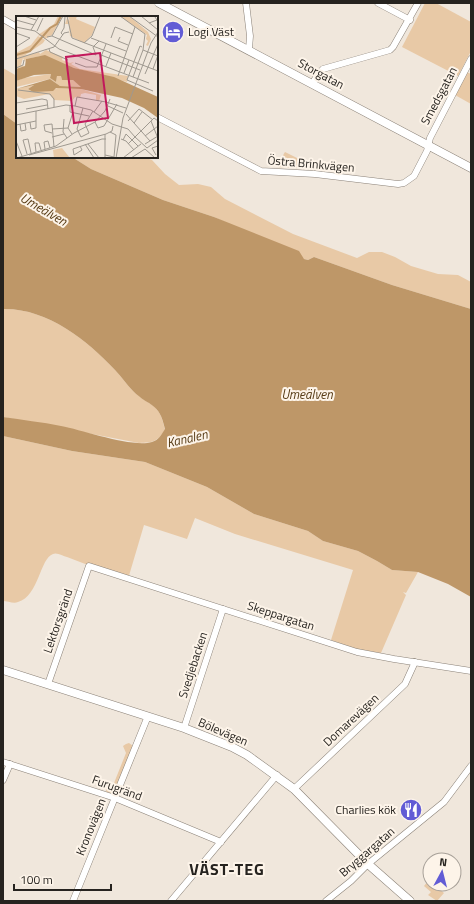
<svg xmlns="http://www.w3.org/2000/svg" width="474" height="904" viewBox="0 0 474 904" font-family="'Titillium Web',sans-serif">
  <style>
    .green { fill: #e8c9a6 }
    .water { fill: #be9768 }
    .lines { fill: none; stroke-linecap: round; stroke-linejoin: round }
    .minor-casing { stroke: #8b8278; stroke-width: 7 }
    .tertiary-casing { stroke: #8b8278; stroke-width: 9 }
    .minor { stroke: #fff; stroke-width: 6 }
    .tertiary { stroke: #fff; stroke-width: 8 }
    .labels { text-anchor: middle; stroke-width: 4; stroke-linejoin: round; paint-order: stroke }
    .poi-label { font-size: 12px; fill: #26231f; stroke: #fdf4e9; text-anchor: start }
    .street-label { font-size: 12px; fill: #26231f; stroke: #fdf4e9 }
    .water-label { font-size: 13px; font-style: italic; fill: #573b15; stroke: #fdf4e9 }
    .district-label { font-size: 16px; font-weight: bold; letter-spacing: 1px; fill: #26231f; stroke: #fdf4e9 }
    .inset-river { fill: none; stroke: #be9768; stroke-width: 2 }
    .inset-road { fill: none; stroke: #9f9990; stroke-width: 1 }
    .view { fill: #c2185b; fill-opacity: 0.15; stroke: #c2185b; stroke-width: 2 }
    .inset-edge { fill: none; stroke: #26231f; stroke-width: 2 }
  </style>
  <rect width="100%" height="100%" fill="#f0e7dc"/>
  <g class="green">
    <path d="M425 3H436L471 22V51L458 76 402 47Z"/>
    <path d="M3 68 17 76V124L3 114Z"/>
    <path d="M467 72 471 74V104L455 95Z"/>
    <path d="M285 152 307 163 309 168 276 167Z"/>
    <path d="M72 157H143L152 160 165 174 179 185 198 184 211 187 225 199 293 234 357 258 369 252H382L395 257 411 266 438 274 458 275 471 282V309L392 285 314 257 308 260 304 259 214 217 163 200 91 169Z"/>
    <path d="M3 309C47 308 87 340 115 370 122 377 127 385 133 391 151 408 159 401 165 430 156 443 153 442 139 443L3 417Z"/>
    <path d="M3 436 72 451 145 462 207 487 254 514 308 531 323 541 358 551 377 561 392 570 418 572 406 593 403 592 406 595 381 653 356 649 331 640 353 570 235 534 195 518 187 539 144 525 128 579C107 572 87 565 67 557 63 556 57 552 53 554 40 558 39 596 18 602 14 604 7 601 3 601Z"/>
    <path d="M129 743 133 746 115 789 110 793 107 792 106 791 107 787 112 788 126 753 123 746 126 744Z"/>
    <path d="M429 880 430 884H433L444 893 437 901 428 895 431 892 424 886Z"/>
  </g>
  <path class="water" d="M3 114 17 124V157H72L91 169 163 200 214 217 299 251 304 259 308 260 314 257 392 285 471 309V597L448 584 418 572 392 570 377 561 358 551 323 541 308 531 254 514 207 487 145 462 72 451 3 436V417C22 420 42 422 61 426 83 430 132 448 152 442 159 440 161 435 165 429 159 401 150 408 133 391 127 385 122 377 115 370 87 340 47 308 3 309Z"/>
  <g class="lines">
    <g class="minor-casing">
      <g id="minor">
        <path d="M246 3 250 36 249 49"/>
        <path d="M378 3 410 20"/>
        <path d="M3 19 17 27"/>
        <path d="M313 83 316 77 323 69 390 50 393 47 418 3"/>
        <path d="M157 117 261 171 315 174 398 184 404 183 414 176 427 151 430 138 471 59"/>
        <path d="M48 684 89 566 357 652 394 659 471 671"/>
        <path d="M184 728 223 609"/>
        <path d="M3 762 115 798 221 842"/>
        <path d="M3 780 10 764"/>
        <path d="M294 789 405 684 415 662"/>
        <path d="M73 901 148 716"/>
        <path d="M171 901 277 775"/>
        <path d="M326 901 351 881 368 864 444 802 471 766"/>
      </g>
    </g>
    <g class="tertiary-casing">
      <g id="tertiary">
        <path d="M159 3 471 168"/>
        <path d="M3 670 184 728 232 747 247 755 294 789 368 864 410 901"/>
      </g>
    </g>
    <use href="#minor" class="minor"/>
    <use href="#tertiary" class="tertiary"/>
  </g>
  <defs>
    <g id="hotel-disc" transform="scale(1.15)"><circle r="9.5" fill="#625cd5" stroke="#fdf4e9"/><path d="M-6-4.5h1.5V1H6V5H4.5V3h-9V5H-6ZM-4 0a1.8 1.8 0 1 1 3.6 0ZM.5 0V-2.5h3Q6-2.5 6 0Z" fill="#fff"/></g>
    <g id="restaurant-disc" transform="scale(1.15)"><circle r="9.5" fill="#625cd5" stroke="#fdf4e9"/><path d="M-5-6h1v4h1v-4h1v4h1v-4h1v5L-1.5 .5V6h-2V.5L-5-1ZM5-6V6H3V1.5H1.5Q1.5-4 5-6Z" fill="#fff"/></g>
  </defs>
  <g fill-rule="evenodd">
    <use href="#hotel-disc" x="173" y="32"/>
    <use href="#restaurant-disc" x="411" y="810"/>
  </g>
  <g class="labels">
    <g class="poi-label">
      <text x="188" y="36">Logi Väst</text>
      <text x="396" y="814" text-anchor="end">Charlies kök</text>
    </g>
    <g class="street-label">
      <text transform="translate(321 74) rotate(28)" y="4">Storgatan</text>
      <text transform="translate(439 96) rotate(-62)" y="4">Smedsgatan</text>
      <text transform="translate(311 164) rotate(5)" y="4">Östra Brinkvägen</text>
      <text transform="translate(281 616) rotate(18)" y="4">Skeppargatan</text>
      <text transform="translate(58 621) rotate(-71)" y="4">Lektorsgränd</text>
      <text transform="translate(193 665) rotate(-72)" y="4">Svedjebacken</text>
      <text transform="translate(351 720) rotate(-43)" y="4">Domarevägen</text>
      <text transform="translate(223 732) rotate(23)" y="4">Bölevägen</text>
      <text transform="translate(117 788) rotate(20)" y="4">Furugränd</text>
      <text transform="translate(91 827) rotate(-68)" y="4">Kronovägen</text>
      <text transform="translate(367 852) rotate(-41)" y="4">Bryggargatan</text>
    </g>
    <g class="water-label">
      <text transform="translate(44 209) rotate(30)" y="5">Umeälven</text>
      <text x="307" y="399">Umeälven</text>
      <text transform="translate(187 438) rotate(-13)" y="5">Kanalen</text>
    </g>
    <g class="district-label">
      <text x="227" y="875">VÄST-TEG</text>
    </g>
  </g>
  <g transform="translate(16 16)">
    <rect width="142" height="142" fill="#f0e7dc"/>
    <path d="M42 0H46L36 19 29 23 22 19 38 8ZM48 0H61L60 3 79 11 76 19 68 27 54 20 53 8H49L51 2 54 5 52 1ZM104 0H113L132 16 135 23 132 30 130 29 132 25 130 23 131 19ZM22 20 29 24 27 27 8 40 23 36 24 38 30 34 47 41 46 44 54 47 58 46 55 48 64 53 112 60 111 66 58 52 25 40 10 43 9 46 7 42 5 49 9 50 0 53V37L15 29ZM35 58 34 62 40 66 41 60H45L46 64H57L66 71 44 70 34 63 0 71V65L8 62ZM18 69 12 73 17 76 42 72 65 73 85 79 83 85H80V79L69 77 65 78 64 82 59 81 56 85 38 84 33 78 8 83 0 80V73ZM46 132 54 142H38L37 134Z" fill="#e8c9a6"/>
    <path d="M29 39 58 52 98 61 142 81V102L128 92 106 82 65 73 40 72 37 75 17 76 12 73 18 69 0 73 34 63 44 70 65 71 57 64H46L45 60H41L40 66 34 62 35 58 18 59 0 65V53L9 50 10 43Z" fill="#be9768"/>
    <path class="inset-river" d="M0 39 14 35 34 12 41 8 45 0"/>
    <path class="inset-road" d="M8 0 20 4M51 0 56 22 142 55M104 0 129 18 127 34 142 40M113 0 142 21M125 0 142 14M0 4 18 9M133 7 141 4 139 1M0 11 19 15 43 33 133 67M15 14 23 0M21 15 27 2M0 17 14 22 0 31M47 19 45 17 48 12 49 1M36 20 80 39M31 21 36 20 47 0M104 21 102 25 112 29M75 22 110 35M95 22 99 11 117 18M68 27 76 20 84 0M126 31 124 30 111 64 137 75M33 33 34 36 52 44M80 39 77 31 83 25M85 39 124 54M0 43 38 31 48 17 53 16M59 47 70 51H81L90 28M90 50 95 37M0 52 7 49 8 44M137 53 142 39M108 57 113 44M129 58 142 28M102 60 119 11M117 61 127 34M2 74 34 78 38 83V91M0 87 26 83 31 84 32 93M54 89V96L73 100M59 90 61 81 90 86 110 92M92 90 107 97M10 93 31 89M78 96 86 85M110 98 134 125M0 99 50 89 59 90 75 94 96 108 112 113 119 121M48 103 47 116 51 122M112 105 123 93 137 104M135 105 141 120M14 106 15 113 20 112V95M79 106 82 112 88 110 101 88M118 107 126 96M4 108 5 115 10 114 9 107M0 109 20 105M36 113 52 112M36 117 29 115 28 109 36 108 38 131M56 118 52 112 57 96M129 120 142 110M36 121 48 118M65 121 73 117 69 108 77 95M65 121 61 113 67 92M119 121 131 132M105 123 110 125 118 134M107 124 110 118 122 130M0 125 6 140M69 128 78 142M72 128 83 142M112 128 138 102 142 105M129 128 142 120M64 130 66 134 58 139 57 133 86 123H90M131 132 142 124M29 133 28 126 32 125 34 132M129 133 139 142M20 136 19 127H23L25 134M11 138 7 124 12 123 15 137M13 139 90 118 96 115 97 110M89 139 98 141 100 119 94 116M140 139 136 132 142 130M1 142 40 130 58 117 79 106 89 95 94 83M89 142V118M100 142 107 102 135 27 142 16M107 142 125 128M115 142 129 133"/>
    <path class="view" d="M84 37 92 102 58 107 50 41Z"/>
    <rect width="142" height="142" class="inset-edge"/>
  </g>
  <rect width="474" height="904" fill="none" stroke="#26231f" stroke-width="8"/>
  <g transform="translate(442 872) rotate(7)"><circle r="19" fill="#fdf4e9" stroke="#a7a098"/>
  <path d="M0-3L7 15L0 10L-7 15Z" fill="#625cd5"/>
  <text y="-6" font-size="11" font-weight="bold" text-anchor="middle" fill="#26231f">N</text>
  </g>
  <path d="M14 884v6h97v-6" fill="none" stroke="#26231f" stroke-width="2"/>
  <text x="20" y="884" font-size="12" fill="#26231f" stroke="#fdf4e9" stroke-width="3" paint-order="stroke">100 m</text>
</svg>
